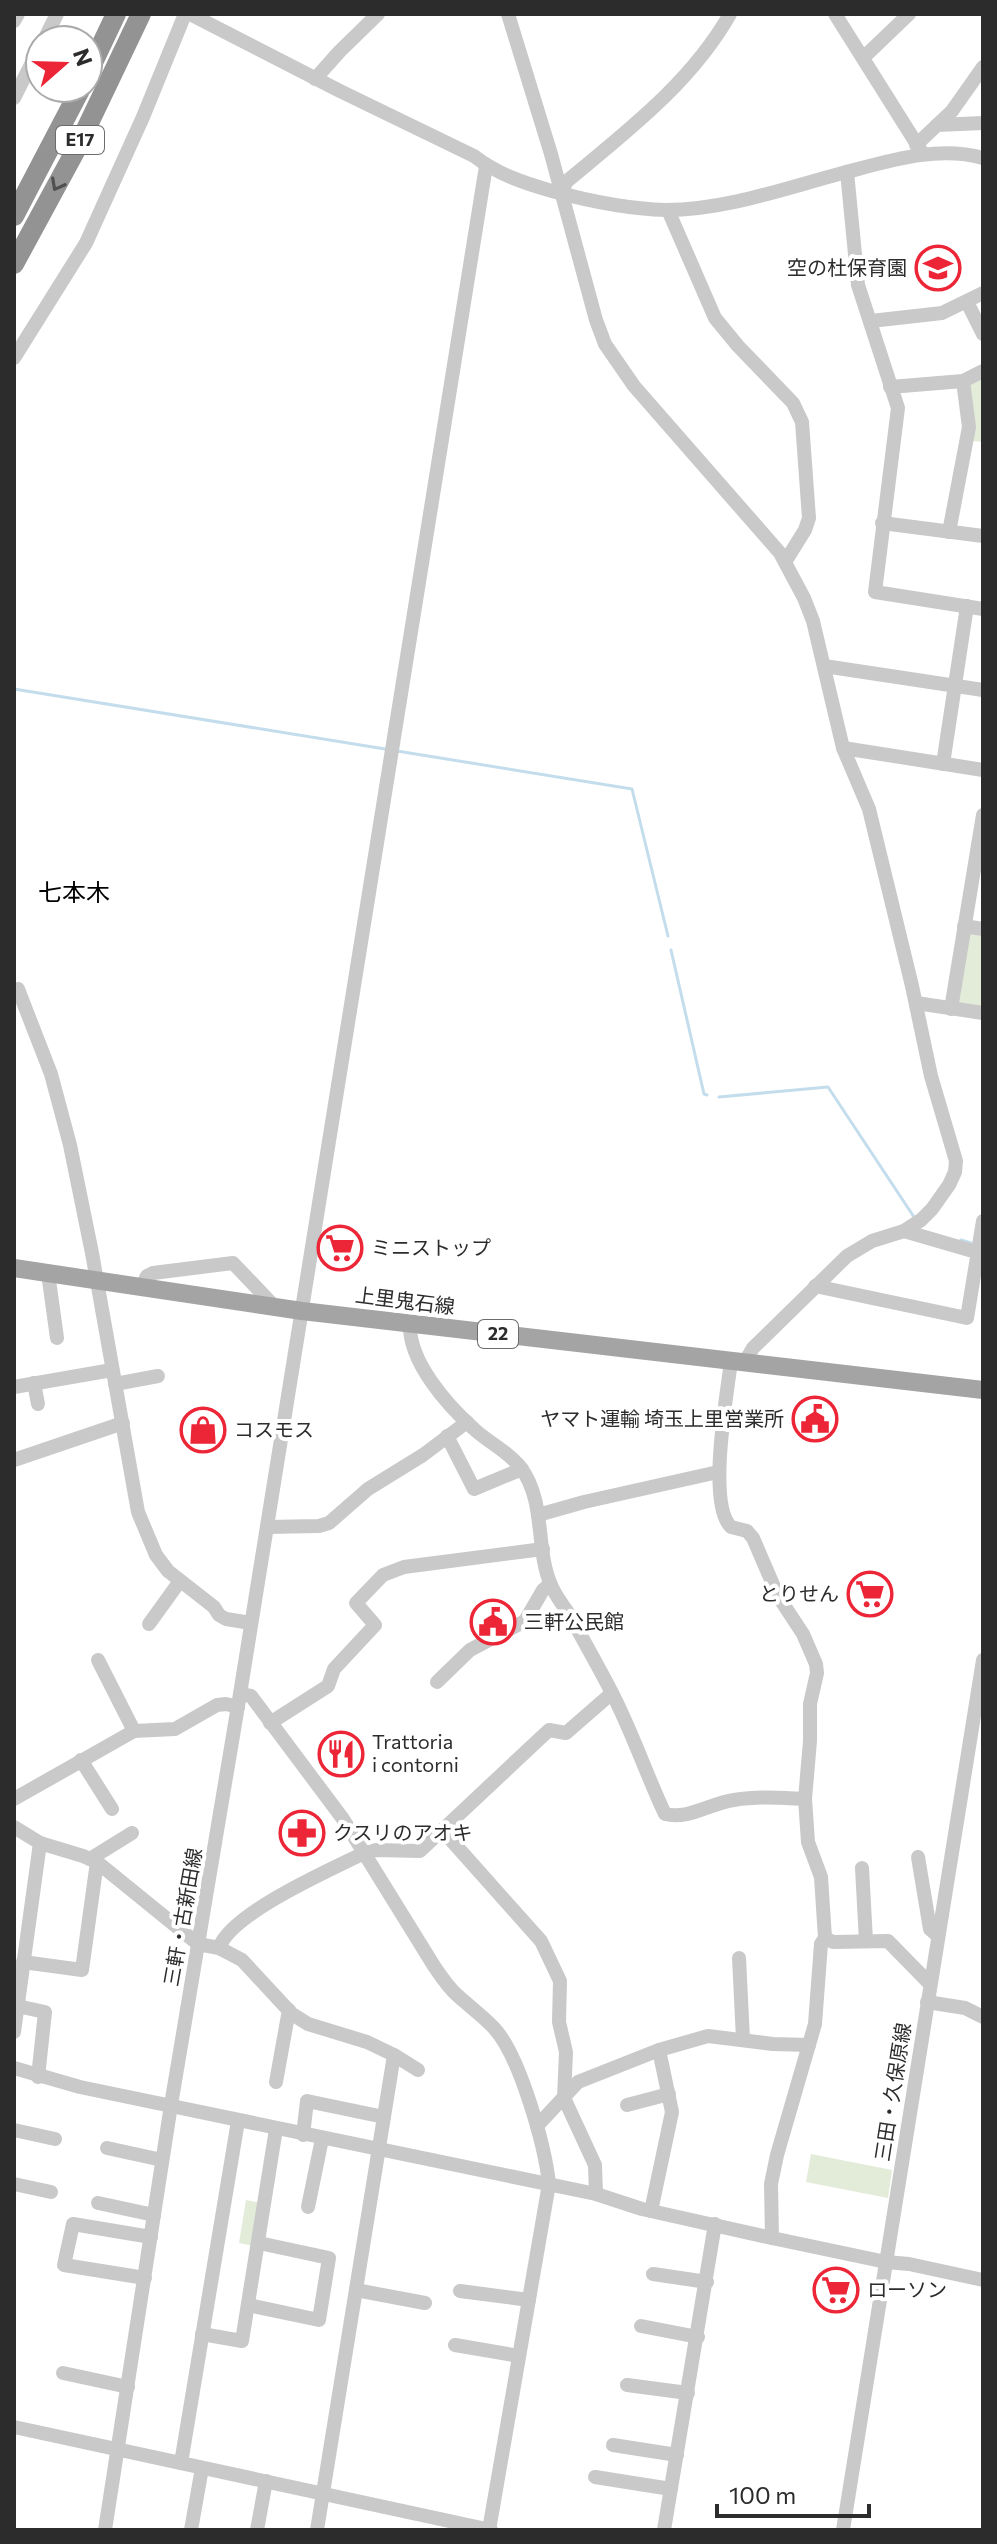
<svg xmlns="http://www.w3.org/2000/svg" width="997" height="2544" viewBox="0 0 997 2544" font-family="Commissioner,'Noto Sans JP',sans-serif">
  <style>
    .green { fill: #e3ebd9 }
    .lines { fill: none; stroke-linecap: round; stroke-linejoin: round }
    .stream { stroke: #c3ddec; stroke-width: 3 }
    .minor { stroke: #c9c9c9; stroke-width: 14 }
    .major { stroke: #a4a4a4; stroke-width: 18 }
    .highway { stroke: #939393; stroke-width: 20 }
    .oneway { stroke: #505050 }
    .labels { text-anchor: middle; stroke-width: 8; stroke-linejoin: round; paint-order: stroke }
    .shield { fill: #fff; stroke: #6b6b6b; stroke-width: 2 }
    .shield-label { font-size: 18px; font-weight: bold; fill: #2c2c2c }
    .poi-label { font-size: 20px; fill: #2c2c2c; stroke: #fff; text-anchor: start }
    .street-label { font-size: 20px; fill: #2c2c2c; stroke: #fff }
    .quarter-label { font-size: 24px; fill: #000; stroke: #fff }
  </style>
  <rect width="100%" height="100%" fill="#fff"/>
  <g class="green">
    <path d="M983 373V442L971 441 968 380Z"/>
    <path d="M983 933V1009L957 1002 968 934Z"/>
    <path d="M811 2154 892 2170 888 2198 806 2182Z"/>
    <path d="M246 2200 261 2203 253 2246 239 2243Z"/>
  </g>
  <g class="lines">
    <g class="stream">
      <path d="M14 689 385 749"/>
      <path d="M397 751 632 789 668 936"/>
      <path d="M671 950 704 1094 707 1095"/>
      <path d="M719 1097 828 1087 914 1217"/>
      <path d="M961 1240 971 1243"/>
    </g>
    <g class="minor">
      <path d="M190 14 340 91 474 156C497 174 524 183 552 191 589 201 627 209 666 210 724 210 783 189 839 174 886 162 935 145 983 158"/>
      <path d="M508 14 551 154 596 320 605 344 634 386 780 553 804 598 813 621 843 748 869 809 912 986 931 1076 956 1161 955 1172 949 1185 932 1209 921 1220 904 1231 872 1241 847 1256 753 1348 744 1363"/>
      <path d="M835 14 923 154"/>
      <path d="M14 21 18 14"/>
      <path d="M44 40 57 14"/>
      <path d="M863 58 909 14"/>
      <path d="M315 79 340 51 378 14"/>
      <path d="M14 98 40 47"/>
      <path d="M937 125 983 123"/>
      <path d="M916 145 952 111 983 67"/>
      <path d="M847 172 858 285 898 408 875 592 983 609"/>
      <path d="M562 194 566 182C626 132 691 83 730 14"/>
      <path d="M668 210 715 318 738 346 793 403 802 422 809 518 805 530 785 562"/>
      <path d="M967 302 983 334"/>
      <path d="M871 321 942 313 983 293"/>
      <path d="M14 358 86 243 143 117 185 14"/>
      <path d="M890 387 963 381 983 371"/>
      <path d="M882 523 983 536"/>
      <path d="M949 532 969 427 963 381"/>
      <path d="M824 666 983 690"/>
      <path d="M843 748 983 770"/>
      <path d="M943 764 967 606"/>
      <path d="M964 926 983 929"/>
      <path d="M14 991 18 989 51 1074 70 1145 92 1253 138 1512 156 1555 168 1571 214 1607 219 1615 226 1619 251 1623"/>
      <path d="M916 1003 983 1013"/>
      <path d="M951 1009 983 815"/>
      <path d="M904 1231 983 1254"/>
      <path d="M48 1273 57 1338"/>
      <path d="M815 1286 967 1318 983 1221"/>
      <path d="M141 1288 147 1276 153 1273 233 1263 275 1307"/>
      <path d="M410 1323C408 1361 447 1405 474 1429 489 1443 508 1451 521 1468 546 1502 535 1548 551 1585 556 1597 564 1606 570 1616 584 1641 598 1666 611 1691 632 1731 646 1774 665 1814 688 1820 711 1803 734 1800 758 1796 781 1798 805 1799"/>
      <path d="M731 1361C727 1395 707 1504 731 1527L747 1531 753 1538 778 1596 803 1634 816 1664 817 1673 810 1704V1741L805 1799 808 1842 821 1877 825 1938 821 1944 815 2024 777 2155 771 2184 772 2238"/>
      <path d="M34 1383 38 1404"/>
      <path d="M115 1384 158 1376"/>
      <path d="M14 1387 112 1370"/>
      <path d="M447 1436 474 1489 522 1469"/>
      <path d="M14 1460 123 1423"/>
      <path d="M538 1515 584 1502 718 1472"/>
      <path d="M267 1527 319 1526 329 1523 368 1489 423 1455 467 1422"/>
      <path d="M149 1624 180 1581"/>
      <path d="M98 1660 134 1731"/>
      <path d="M437 1682 470 1650 525 1621 543 1590 550 1584"/>
      <path d="M240 1694 251 1696 343 1819 434 1966C441 1976 448 1987 457 1995 469 2006 483 2016 494 2028 520 2056 545 2146 549 2184L489 2530"/>
      <path d="M270 1723 328 1686 334 1669 375 1625 356 1603 383 1575 404 1567 543 1549"/>
      <path d="M81 1760 112 1809"/>
      <path d="M14 1799 134 1731 175 1729 217 1705 226 1704 238 1707"/>
      <path d="M14 1827 40 1843 83 1856 97 1862 198 1944 219 1948 242 1960 292 2014 308 2024 367 2042 394 2055 418 2070"/>
      <path d="M443 1831 541 1941 560 1981 559 2022 566 2052 564 2098 595 2165 596 2194"/>
      <path d="M918 1857 930 1929 938 1936"/>
      <path d="M90 1859 132 1833"/>
      <path d="M862 1868 866 1941"/>
      <path d="M825 1938 833 1942 888 1941 930 1984"/>
      <path d="M219 1948C231 1913 330 1870 364 1853L376 1850 420 1851 549 1730 566 1733 612 1693"/>
      <path d="M739 1958 743 2039"/>
      <path d="M23 1962 82 1970 97 1862"/>
      <path d="M927 2002 965 2008 983 2017"/>
      <path d="M17 2006 45 2012 38 2077"/>
      <path d="M14 2032 40 1843"/>
      <path d="M14 2068 80 2087 596 2194 642 2209 772 2238 886 2262 909 2264 983 2280"/>
      <path d="M276 2082 289 2010"/>
      <path d="M627 2105 669 2094"/>
      <path d="M537 2126 578 2082 659 2050 708 2036 773 2044 809 2045"/>
      <path d="M14 2130 55 2139"/>
      <path d="M303 2135 307 2101 384 2117"/>
      <path d="M107 2148 162 2160"/>
      <path d="M14 2184 51 2192"/>
      <path d="M98 2203 154 2215"/>
      <path d="M308 2207 322 2139"/>
      <path d="M651 2211 672 2112 659 2050"/>
      <path d="M653 2274 707 2282"/>
      <path d="M145 2278 64 2265 73 2224 151 2237"/>
      <path d="M356 2290 425 2303"/>
      <path d="M460 2291 529 2300"/>
      <path d="M248 2305 319 2320 329 2258 259 2243"/>
      <path d="M641 2326 698 2337"/>
      <path d="M202 2334 242 2341 276 2129"/>
      <path d="M455 2345 519 2356"/>
      <path d="M63 2373 128 2387"/>
      <path d="M627 2385 688 2393"/>
      <path d="M14 2427 491 2530"/>
      <path d="M613 2445 677 2455"/>
      <path d="M181 2463 238 2121"/>
      <path d="M595 2477 671 2489"/>
      <path d="M105 2530 171 2105 240 1694 486 166"/>
      <path d="M191 2530 202 2468"/>
      <path d="M257 2530 266 2481"/>
      <path d="M317 2530 394 2055"/>
      <path d="M664 2530 715 2224"/>
      <path d="M843 2530 983 1660"/>
    </g>
    <path class="major" d="M14 1268 302 1311 983 1390"/>
    <g class="highway">
      <path d="M88 73 116 14"/>
      <path d="M14 216 81 88"/>
      <path d="M14 264 78 146 141 14"/>
    </g>
  </g>
  <defs><path id="oneway-chevron" d="M-2-3.5L2.5 0L-2 3.5" fill="none" stroke-width="1.6" stroke-linecap="round" stroke-linejoin="round" transform="scale(2)"/></defs>
  <use class="oneway" href="#oneway-chevron" transform="translate(57 185) rotate(118)"/>
  <defs>
    <g id="school-ring" transform="scale(2.3)"><circle r="9.5" fill="#fff" stroke="#ec2537" stroke-width="1.5"/><path d="M0-5L7-2L0 1L-7-2ZM-4 1L0 2.5L4 1V4Q0 6-4 4Z" fill="#ec2537"/></g>
    <g id="supermarket-ring" transform="scale(2.3)"><circle r="9.5" fill="#fff" stroke="#ec2537" stroke-width="1.5"/><path d="M-6-5.5h2.5l.6 2H6L4.5 2H-2.5L-4.4-4H-6ZM-1.5 3.2a1.3 1.3 0 1 0 .1 0ZM3 3.2a1.3 1.3 0 1 0 .1 0Z" fill="#ec2537"/></g>
    <g id="civic-ring" transform="scale(2.3)"><circle r="9.5" fill="#fff" stroke="#ec2537" stroke-width="1.5"/><path d="M-.6-6.5H3V-4.5H.6V-3L4-1V1h2V6H-6V1h2V-1L-.6-3ZM-1.2 2.5V6h2.4V2.5Z" fill="#ec2537"/></g>
    <g id="shop-ring" transform="scale(2.3)"><circle r="9.5" fill="#fff" stroke="#ec2537" stroke-width="1.5"/><path d="M-5-2.5h2.3a2.7 3.5 0 0 1 5.4 0H5L5.5 6h-11ZM-1.5-2.5h3a1.5 2.3 0 0 0-3 0Z" fill="#ec2537"/></g>
    <g id="restaurant-ring" transform="scale(2.3)"><circle r="9.5" fill="#fff" stroke="#ec2537" stroke-width="1.5"/><path d="M-5-6h1v4h1v-4h1v4h1v-4h1v5L-1.5 .5V6h-2V.5L-5-1ZM5-6V6H3V1.5H1.5Q1.5-4 5-6Z" fill="#ec2537"/></g>
    <g id="pharmacy-ring" transform="scale(2.3)"><circle r="9.5" fill="#fff" stroke="#ec2537" stroke-width="1.5"/><path d="M-2-6h4v4h4v4h-4v4h-4v-4h-4v-4h4Z" fill="#ec2537"/></g>
  </defs>
  <g fill-rule="evenodd">
    <use href="#school-ring" x="938" y="268"/>
    <use href="#supermarket-ring" x="340" y="1248"/>
    <use href="#civic-ring" x="815" y="1419"/>
    <use href="#shop-ring" x="203" y="1430"/>
    <use href="#supermarket-ring" x="870" y="1594"/>
    <use href="#civic-ring" x="493" y="1622"/>
    <use href="#restaurant-ring" x="341" y="1754"/>
    <use href="#pharmacy-ring" x="302" y="1833"/>
    <use href="#supermarket-ring" x="836" y="2290"/>
  </g>
  <g class="labels">
    <g class="shield">
      <rect x="56" y="126" width="48" height="28" rx="6"/>
      <rect x="478" y="1320" width="40" height="28" rx="6"/>
    </g>
    <g class="shield-label">
      <text x="80" y="146">E17</text>
      <text x="498" y="1340">22</text>
    </g>
    <g class="poi-label">
      <text x="907" y="275" text-anchor="end">空の杜保育園</text>
      <text x="371" y="1255">ミニストップ</text>
      <text x="784" y="1426" text-anchor="end">ヤマト運輸 埼玉上里営業所</text>
      <text x="234" y="1437">コスモス</text>
      <text x="839" y="1601" text-anchor="end">とりせん</text>
      <text x="524" y="1629">三軒公民館</text>
      <text x="372" y="1749">Trattoria<tspan x="372" dy="23">i contorni</tspan></text>
      <text x="333" y="1840">クスリのアオキ</text>
      <text x="867" y="2297">ローソン</text>
    </g>
    <g class="street-label">
      <text transform="translate(405 1301) rotate(7)" y="7">上里鬼石線</text>
      <text transform="translate(183 1917) rotate(-80)" y="7">三軒・古新田線</text>
      <text transform="translate(893 2092) rotate(-81)" y="7">三田・久保原線</text>
    </g>
    <g class="quarter-label">
      <text x="74" y="901">七本木</text>
    </g>
  </g>
  <rect width="997" height="2544" fill="none" stroke="#2c2c2c" stroke-width="32"/>
  <g transform="translate(64 64) rotate(70)"><circle r="38" fill="#ffffff" stroke="#ababab" stroke-width="2"/>
  <path d="M0-6L14 30L0 20L-14 30Z" fill="#ec2537"/>
  <text y="-12" font-size="22" font-weight="bold" text-anchor="middle" fill="#2c2c2c">N</text>
  </g>
  <path d="M717 2504v12h152v-12" fill="none" stroke="#2c2c2c" stroke-width="4"/>
  <text x="729" y="2504" font-size="24" fill="#2c2c2c" stroke="#ffffff" stroke-width="6" paint-order="stroke">100 m</text>
</svg>
